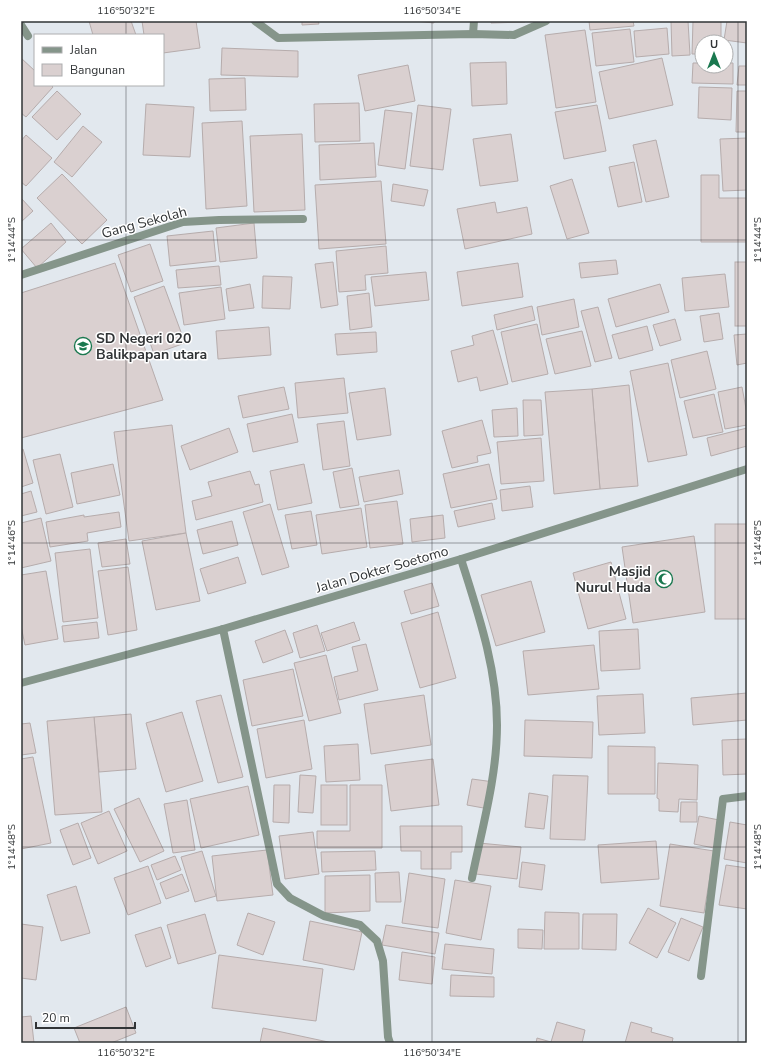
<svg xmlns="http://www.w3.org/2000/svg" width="768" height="1064" viewBox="0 0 768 1064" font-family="'Nunito Sans',sans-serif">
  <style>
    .building { fill: #dad0d0; stroke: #b6acac }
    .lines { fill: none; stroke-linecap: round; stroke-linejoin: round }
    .minor { stroke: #85958a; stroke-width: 8 }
    .tertiary { stroke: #85958a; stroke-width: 8 }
    .ticks { fill: none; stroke: #313436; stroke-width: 1; stroke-opacity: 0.45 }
    .labels { text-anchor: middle; stroke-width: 3; stroke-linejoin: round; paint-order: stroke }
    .street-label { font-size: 14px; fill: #313436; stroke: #fff }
    .poi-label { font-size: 14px; font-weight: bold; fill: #313436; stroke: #fff; text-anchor: start }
    .neatline { fill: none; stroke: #313436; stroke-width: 1.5 }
    .ticks-label { font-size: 10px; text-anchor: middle; fill: #313436 }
  </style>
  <rect width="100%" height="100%" fill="#e2e8ee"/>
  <g class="building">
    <path d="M89 21H131L136 35H93Z"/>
    <path d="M142 21H196L200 48 163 53V35H144Z"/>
    <path d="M302 21H318L319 24 302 25Z"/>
    <path d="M415 21H434V23Z"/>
    <path d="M491 21H525V22L491 23Z"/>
    <path d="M589 21H633L634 26 590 30Z"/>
    <path d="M671 21H688L690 55 672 56Z"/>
    <path d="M693 21H721V42H702V54H692Z"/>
    <path d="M727 21H747V43L724 40Z"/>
    <path d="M667 28 669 54 636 57 634 31Z"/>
    <path d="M630 29 634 62 596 66 592 33Z"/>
    <path d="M585 30 596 102 556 108 545 35Z"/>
    <path d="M222 48 298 51V77L221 75Z"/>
    <path d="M21 58 35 71V85H51L53 87 26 117 21 113Z"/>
    <path d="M662 58 673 105 609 119 599 72Z"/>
    <path d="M506 62 507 104 472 106 470 63Z"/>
    <path d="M693 63H702V66H726V63H733V84L692 83Z"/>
    <path d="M408 65 415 101 365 111 358 75Z"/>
    <path d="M739 66H747V85H737Z"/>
    <path d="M245 78 246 110 210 111 209 79Z"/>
    <path d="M699 87 732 88 731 120 698 118Z"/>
    <path d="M57 91 81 114 57 140 32 117Z"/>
    <path d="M737 91H747V132H736Z"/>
    <path d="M359 103 360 141 315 142 314 104Z"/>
    <path d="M146 104 194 107 190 157 143 155Z"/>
    <path d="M418 105 451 109 443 170 410 166Z"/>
    <path d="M597 105 606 151 564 159 555 112Z"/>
    <path d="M385 110 412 113 405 169 378 165Z"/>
    <path d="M242 121 247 206 206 209 202 123Z"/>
    <path d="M83 126 102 142 72 177 54 162Z"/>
    <path d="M302 134 305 210 254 212 250 136Z"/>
    <path d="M511 134 518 181 480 186 473 139Z"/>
    <path d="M26 135 52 158 26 186 21 182V141Z"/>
    <path d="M747 138V190L723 191 720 139Z"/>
    <path d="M656 140 669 197 646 202 633 145Z"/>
    <path d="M374 143 376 177 320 180 319 145Z"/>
    <path d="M634 162 642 202 618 207 609 167Z"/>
    <path d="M62 174 107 220 82 244 37 198Z"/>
    <path d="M701 175H719V198H747V242H701Z"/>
    <path d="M572 179 589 233 567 239 550 186Z"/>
    <path d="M381 181 386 244 319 249 315 185Z"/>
    <path d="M393 184 428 190 424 206 391 201Z"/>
    <path d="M21 198 33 211 21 222Z"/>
    <path d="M495 202 497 213 527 207 532 234 465 249 457 209Z"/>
    <path d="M51 223 66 242 37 268 21 249Z"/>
    <path d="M254 223 257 258 220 262 216 228Z"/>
    <path d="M213 231 216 261 170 266 167 236Z"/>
    <path d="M150 244 163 281 131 292 118 255Z"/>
    <path d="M386 246 388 273 365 275 366 290 339 292 336 251Z"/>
    <path d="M616 260 618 274 581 278 579 263Z"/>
    <path d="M333 262 338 305 321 308 315 264Z"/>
    <rect x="735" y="262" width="12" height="64"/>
    <path d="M115 263 163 400 21 438V293Z"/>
    <path d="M518 263 523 297 462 306 457 272Z"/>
    <path d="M219 266 221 285 178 288 176 270Z"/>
    <path d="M426 272 429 300 375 306 371 277Z"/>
    <path d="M725 274 729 307 685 311 682 278Z"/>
    <path d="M263 276 292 277 290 309 262 308Z"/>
    <path d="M250 284 254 308 229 311 226 289Z"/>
    <path d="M660 284 669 312 616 327 608 299Z"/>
    <path d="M164 286 185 343 154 354 134 297Z"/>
    <path d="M221 287 225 319 184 325 179 293Z"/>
    <path d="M369 293 372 327 350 330 347 296Z"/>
    <path d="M574 299 579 327 542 335 537 307Z"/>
    <path d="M532 306 535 320 497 330 494 315Z"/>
    <path d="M598 307 612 358 595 362 581 311Z"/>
    <path d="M719 313 723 339 704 342 700 316Z"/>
    <path d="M675 319 681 340 660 346 653 325Z"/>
    <path d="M537 324 548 374 512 382 501 332Z"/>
    <path d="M647 326 653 350 619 359 612 335Z"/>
    <path d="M269 327 271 355 218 359 216 331Z"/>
    <path d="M493 330 508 384 480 391 477 377 458 382 451 351 474 345 472 336Z"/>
    <path d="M582 331 591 366 555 374 546 339Z"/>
    <path d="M376 332 377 352 337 355 335 334Z"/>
    <path d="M747 334V363L737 365 734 335Z"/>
    <path d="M707 351 716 389 680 398 671 360Z"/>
    <path d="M668 363 687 455 648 462 630 371Z"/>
    <path d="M344 378 348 413 298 418 295 383Z"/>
    <path d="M629 385 638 486 600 489 592 389Z"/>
    <path d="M284 387 289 409 243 418 238 396Z"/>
    <path d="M742 387 747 414V425L725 429 718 392Z"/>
    <path d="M385 388 391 435 357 440 349 393Z"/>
    <path d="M592 389 600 489 554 494 545 392Z"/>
    <path d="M714 394 723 432 693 438 684 401Z"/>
    <path d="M523 400H541L543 435 524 436Z"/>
    <path d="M517 408 518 436 494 437 492 410Z"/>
    <path d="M292 414 298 442 253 452 247 424Z"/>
    <path d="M482 420 491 453 477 456 478 462 452 468 442 431Z"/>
    <path d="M344 421 350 466 323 470 317 424Z"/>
    <path d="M172 425 186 533 129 541 114 432Z"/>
    <path d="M229 428 238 452 190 470 181 446Z"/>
    <path d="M747 428V446L711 456 707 438Z"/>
    <path d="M541 438 544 481 501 484 497 442Z"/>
    <path d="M23 449 33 483 21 487V450Z"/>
    <path d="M60 454 73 507 46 514 33 460Z"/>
    <path d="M113 464 120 495 77 504 71 473Z"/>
    <path d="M304 464 312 503 278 510 270 471Z"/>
    <path d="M489 464 497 499 451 508 443 474Z"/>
    <path d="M352 468 359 505 340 508 333 472Z"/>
    <path d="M399 470 403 494 364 502 359 477Z"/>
    <path d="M250 471 255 485 259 484 263 502 196 520 192 501 212 496 208 482Z"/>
    <path d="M530 486 533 507 502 511 500 490Z"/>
    <path d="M31 491 37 512 21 516V494Z"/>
    <path d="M397 501 403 544 370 548 365 505Z"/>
    <path d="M492 503 495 519 458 527 454 511Z"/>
    <path d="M270 504 289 567 262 575 243 512Z"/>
    <path d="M361 508 367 547 322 554 316 515Z"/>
    <path d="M311 511 317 545 292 549 285 515Z"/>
    <path d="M119 512 121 527 87 533 88 541 50 547 46 522 84 515V517Z"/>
    <path d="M443 515 445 538 412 542 410 519Z"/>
    <path d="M41 518 51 561 21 568V523Z"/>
    <path d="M232 521 238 545 203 554 197 530Z"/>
    <rect x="715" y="524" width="32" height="95"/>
    <path d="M186 533 200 601 156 610 142 541Z"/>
    <path d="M694 536 705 612 633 623 622 547Z"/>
    <path d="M126 539 130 564 102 567 98 543Z"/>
    <path d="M90 549 98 618 63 622 55 553Z"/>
    <path d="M238 557 246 583 208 594 200 569Z"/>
    <path d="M611 562 626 619 588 629 573 573Z"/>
    <path d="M128 567 137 630 108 635 98 571Z"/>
    <path d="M46 571 58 639 25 645 21 626V575Z"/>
    <path d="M531 581 545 632 496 646 481 595Z"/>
    <path d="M432 583 439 606 411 614 404 591Z"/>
    <path d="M438 612 456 678 420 688 401 623Z"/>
    <path d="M97 622 99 638 64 642 62 626Z"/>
    <path d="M354 622 360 640 327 651 321 633Z"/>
    <path d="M317 625 325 651 300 658 293 633Z"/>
    <path d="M638 629 640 669 601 671 599 631Z"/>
    <path d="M285 630 293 652 263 663 255 641Z"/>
    <path d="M366 644 378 690 339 700 334 677 358 671 352 647Z"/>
    <path d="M594 645 599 689 528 695 523 651Z"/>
    <path d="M326 655 341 713 309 721 294 663Z"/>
    <path d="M293 669 303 716 252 726 243 680Z"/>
    <path d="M747 693V720L693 725 691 698Z"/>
    <path d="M643 694 645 733 599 735 597 696Z"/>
    <path d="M221 695 243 777 218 783 196 701Z"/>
    <path d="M424 695 431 745 371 754 364 704Z"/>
    <path d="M182 712 203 781 166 792 146 723Z"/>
    <path d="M131 714 136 769 99 772 94 717Z"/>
    <path d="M94 717 102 812 55 815 47 721Z"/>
    <path d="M304 720 312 769 266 778 257 729Z"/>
    <path d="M525 720 593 722 592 758 524 756Z"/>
    <path d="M30 723 36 753 21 755V724Z"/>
    <path d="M747 739V774L723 775 722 740Z"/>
    <path d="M358 744 360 780 326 782 324 746Z"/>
    <path d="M608 746 655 747V794H608Z"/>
    <path d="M33 757 51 843 21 849V759Z"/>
    <path d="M433 759 439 805 391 811 385 765Z"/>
    <path d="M658 763 698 765 697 800 679 799 678 812 659 811V799L657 798Z"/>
    <path d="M300 775 316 776 313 813 298 812Z"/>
    <path d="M553 775 588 776 585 840 550 839Z"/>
    <path d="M472 779 494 782 489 809 467 805Z"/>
    <path d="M274 785H290L289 823 273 822Z"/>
    <rect x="321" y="785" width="26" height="40"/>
    <path d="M350 785H382V848H317V831H350Z"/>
    <path d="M248 786 259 835 201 848 190 799Z"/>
    <path d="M529 793 548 796 544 829 525 827Z"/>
    <path d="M139 798 164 851 140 862 114 809Z"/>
    <path d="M187 800 195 850 173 853 164 804Z"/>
    <path d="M681 802H697V822H680Z"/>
    <path d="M109 811 127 851 98 864 81 823Z"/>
    <path d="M699 816 719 820 714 848 694 844Z"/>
    <path d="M730 822 747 825V863L724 859Z"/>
    <path d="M78 823 91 858 73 865 60 830Z"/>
    <path d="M400 826H462V852H451V869H421V851H401Z"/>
    <path d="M313 832 319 874 285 879 279 836Z"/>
    <path d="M656 841 659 879 601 883 598 845Z"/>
    <path d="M479 843 521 847 517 879 476 874Z"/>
    <path d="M670 844 714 851 704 913 660 906Z"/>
    <path d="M267 850 273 895 217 901 212 856Z"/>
    <path d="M202 851 216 896 195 902 181 857Z"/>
    <path d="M375 851 376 870 322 872 321 852Z"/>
    <path d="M175 856 181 870 157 880 151 865Z"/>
    <path d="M522 862 545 865 542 890 519 887Z"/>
    <path d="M726 865 747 868V909L719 905Z"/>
    <path d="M148 866 161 903 128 915 114 878Z"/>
    <path d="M399 872 401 902H376L375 873Z"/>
    <path d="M409 873 445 879 438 928 402 923Z"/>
    <path d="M182 874 189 891 166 899 160 883Z"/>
    <path d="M370 875V911L325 913V876Z"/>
    <path d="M455 880 491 886 481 940 446 933Z"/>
    <path d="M76 886 90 933 61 941 47 895Z"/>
    <path d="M648 908 676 923 657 958 629 943Z"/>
    <path d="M545 912 579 913V949H544Z"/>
    <path d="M248 913 275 922 263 955 237 945Z"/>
    <path d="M205 914 216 953 178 964 167 925Z"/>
    <path d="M583 914H617L616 950 582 949Z"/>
    <path d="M681 918 703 927 689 961 668 952Z"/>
    <path d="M310 921 362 932 354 970 303 960Z"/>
    <path d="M21 924 43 927 36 980 21 978Z"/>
    <path d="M386 925 439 933 435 954 382 945Z"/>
    <path d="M161 927 171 958 146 967 135 935Z"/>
    <path d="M518 929 543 930 542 949 518 948Z"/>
    <path d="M445 944 494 949 492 974 442 969Z"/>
    <path d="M402 952 435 957 432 984 399 980Z"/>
    <path d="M219 955 323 969 316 1021 212 1008Z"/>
    <path d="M451 975 494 977V997L450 996Z"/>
    <path d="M126 1007 136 1033 111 1043H80L74 1028Z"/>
    <path d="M31 1016 34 1043H21V1017Z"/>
    <path d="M557 1022 585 1030 582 1043H536L537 1038 551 1042Z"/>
    <path d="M631 1022 652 1028 651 1032 673 1038 672 1043H625Z"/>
    <path d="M263 1028 333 1043H260Z"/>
  </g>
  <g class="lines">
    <g class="minor">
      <path d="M255 21 278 38 473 34 514 35 546 21"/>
      <path d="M21 25 28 36"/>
      <path d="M473 34 474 21"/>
      <path d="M21 275 183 222 219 220 303 219"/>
      <path d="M461 559C478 613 497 668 497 725 497 777 482 828 472 878"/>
      <path d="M223 629 277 884 290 898 324 916 360 925 377 941 383 961 388 1037 390 1043"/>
      <path d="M701 976 723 799 747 796"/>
    </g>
    <path class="tertiary" d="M21 683 223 629 461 559 747 469"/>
  </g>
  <path class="ticks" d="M126 21V35M432 21V1043M738 21V1043M126 85V1043M21 240H747M21 543H747M21 847H747"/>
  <defs>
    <g id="school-ring" transform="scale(0.9)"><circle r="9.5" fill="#fff" stroke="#1a784f" stroke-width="1.5"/><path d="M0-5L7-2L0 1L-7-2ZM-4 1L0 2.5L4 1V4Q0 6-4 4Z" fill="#1a784f"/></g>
    <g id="mosque-ring" transform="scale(0.9)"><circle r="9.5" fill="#fff" stroke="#1a784f" stroke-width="1.5"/><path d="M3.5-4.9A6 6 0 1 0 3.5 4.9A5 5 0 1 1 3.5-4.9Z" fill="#1a784f"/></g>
  </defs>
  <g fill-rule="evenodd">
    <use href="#school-ring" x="83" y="346"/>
    <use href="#mosque-ring" x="664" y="579"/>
  </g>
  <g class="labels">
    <g class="street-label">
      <text transform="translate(144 222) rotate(-15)" y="5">Gang Sekolah</text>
      <text transform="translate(382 569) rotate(-16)" y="5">Jalan Dokter Soetomo</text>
    </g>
    <g class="poi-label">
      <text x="96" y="343">SD Negeri 020<tspan x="96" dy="16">Balikpapan utara</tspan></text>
      <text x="651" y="576" text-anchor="end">Masjid<tspan x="651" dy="16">Nurul Huda</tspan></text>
    </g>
  </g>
  <rect width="768" height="1064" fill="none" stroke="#ffffff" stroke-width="44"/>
  <rect x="34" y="34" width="130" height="52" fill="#ffffff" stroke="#adaeaf"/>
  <rect x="42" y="47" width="20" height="6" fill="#85958a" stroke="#adaeaf"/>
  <text x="70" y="54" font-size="12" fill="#313436">Jalan</text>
  <rect x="42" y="64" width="20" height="12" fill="#dad0d0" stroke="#adaeaf"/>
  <text x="70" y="74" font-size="12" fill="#313436">Bangunan</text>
  <g transform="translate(714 54)"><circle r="19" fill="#ffffff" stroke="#adaeaf"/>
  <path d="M0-3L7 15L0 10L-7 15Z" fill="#1a784f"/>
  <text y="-6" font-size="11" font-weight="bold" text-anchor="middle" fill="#313436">U</text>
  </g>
  <path d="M36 1022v6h99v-6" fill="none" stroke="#313436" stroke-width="2"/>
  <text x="42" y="1022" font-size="12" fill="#313436" stroke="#ffffff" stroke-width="3" paint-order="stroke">20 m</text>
  <rect x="22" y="22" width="724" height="1020" class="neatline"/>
  <g class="ticks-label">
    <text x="126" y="14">116°50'32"E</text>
    <text x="432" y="14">116°50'34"E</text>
    <text transform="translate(11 240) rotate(-90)" y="4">1°14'44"S</text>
    <text transform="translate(757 240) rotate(-90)" y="4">1°14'44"S</text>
    <text transform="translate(11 543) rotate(-90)" y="4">1°14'46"S</text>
    <text transform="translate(757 543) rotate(-90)" y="4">1°14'46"S</text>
    <text transform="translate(11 847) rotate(-90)" y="4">1°14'48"S</text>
    <text transform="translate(757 847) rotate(-90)" y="4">1°14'48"S</text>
    <text x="126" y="1056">116°50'32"E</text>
    <text x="432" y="1056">116°50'34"E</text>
  </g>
</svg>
